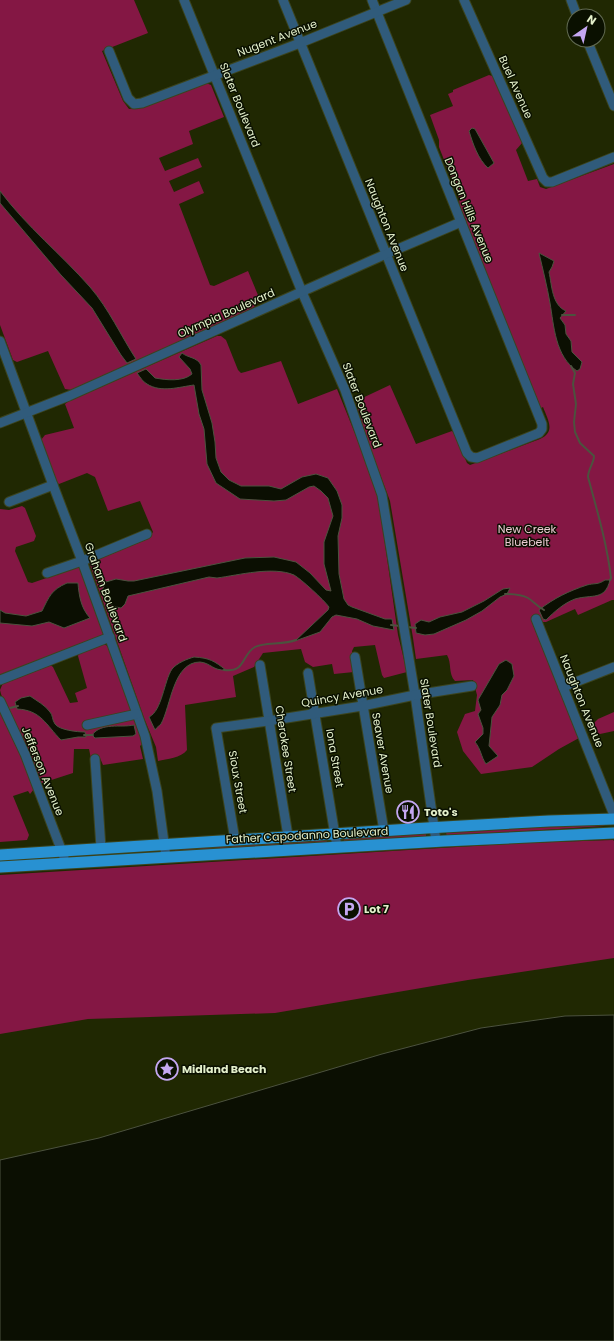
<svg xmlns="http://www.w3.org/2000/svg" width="614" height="1341" viewBox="0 0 614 1341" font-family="Poppins,sans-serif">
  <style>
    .green { fill: #841744 }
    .water { fill: #0b0f02; stroke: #4c523e }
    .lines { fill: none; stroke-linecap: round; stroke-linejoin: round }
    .stream { stroke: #4c523e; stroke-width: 2 }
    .minor-casing { stroke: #3b441e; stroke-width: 11 }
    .major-casing { stroke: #3b441e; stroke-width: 13 }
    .minor { stroke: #305b7b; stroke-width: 9 }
    .major { stroke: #2891d2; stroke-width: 11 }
    .labels { text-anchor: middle; stroke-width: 3; stroke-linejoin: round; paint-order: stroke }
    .street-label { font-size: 11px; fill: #e4f0cb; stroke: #0a1000 }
    .park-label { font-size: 11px; fill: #ebcbd3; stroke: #0a1000 }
    .poi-label { font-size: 11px; font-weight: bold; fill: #e4f0cb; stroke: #0a1000; text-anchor: start }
  </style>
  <rect width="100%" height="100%" fill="#202802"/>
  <g class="green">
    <path d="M0 0H134L148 33 102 51 123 101 129 109 139 108 206 83 211 85 224 117 189 131 193 144 159 158 165 171 198 158 202 167 169 181 174 192 199 181 204 193 179 204 210 285 214 286 248 271 260 300 254 307 240 315 72 390 65 389 48 351 17 362 13 360 0 325Z"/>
    <path d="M489 75 492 76 495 80 522 143 516 150 528 181 537 179 540 187 546 189 614 164V600H612L578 615 575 609 546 622H532L579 738 559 749 532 767 481 774 463 751 457 732 465 714 475 711 477 695 473 680 455 681C448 674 452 663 447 655L416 659 413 638 390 501 365 434 356 401 390 385 416 444 452 431 454 433 467 463 470 465 540 439C556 432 548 420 543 407L541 408 464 221 460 209 459 198 439 147V140L430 115 453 106 448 94 453 92V90Z"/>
    <path d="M217 336H221L226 340 238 370 241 373 245 372 281 361 298 404 337 389 375 483 378 495 398 635 407 672 384 678 382 675 375 645 354 647 352 651 355 669 354 672 334 674 332 664 313 667 305 662 301 649 263 653 254 667 233 676 236 697 185 705 187 750C181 758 167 759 158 761L156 747 144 718 89 562 148 539 153 532 140 501 108 511 95 477 87 473 59 484 54 481 41 440 45 435 74 428 65 404 69 401Z"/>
    <path d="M22 506 25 508 36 536 34 541 16 547 15 551 28 582 32 583 81 566 105 634 0 675V509L9 510Z"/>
    <path d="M104 644 109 647 133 710C133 721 139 732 143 743L140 746 143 759 103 765 100 758 91 759 89 749H74L73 773 39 784 1 694 0 690 3 683 49 664 53 667 70 703 78 702 75 693 87 688 78 656 79 652Z"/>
    <path d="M0 707 14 739 34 789 30 794 28 791 13 796 29 835 27 840 0 842Z"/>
    <path d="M614 712V731L600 734 595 732 593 724 598 719Z"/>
    <path d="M603 825 605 826H604L448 836 446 834 447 832 534 826Z"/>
    <path d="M426 833V838L344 842V838Z"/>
    <path d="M326 839 327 842 176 852 175 850V849Z"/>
    <path d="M613 840 614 841V958L468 980 275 1013 88 1019 0 1034V875L522 843Z"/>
  </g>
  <g class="water">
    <path d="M472 128 475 129 494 163 488 168C478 159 473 144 469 131Z"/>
    <path d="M0 191C27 227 61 254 90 287 109 309 121 336 136 359L127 363 121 355 92 308 61 275 0 203Z"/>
    <path d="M539 253 554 261 552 267 549 272C552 286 552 305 566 311L560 318 565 325 566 334 571 341 572 352 582 362 580 369 577 371C555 356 554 326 550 303 547 286 543 270 539 253Z"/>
    <path d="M182 353C188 358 197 357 201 365L202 390 212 423 215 442 216 458 221 472 229 480 241 486H269L281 489 302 477 316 474 328 478 337 491 342 505V518L338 536 339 574 344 599 348 605 352 607 385 619H392L394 630 373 626 357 619 336 615 332 617 320 632 295 641 328 610 329 607C324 600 301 579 294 575 273 566 239 575 217 578L209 577 128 596 125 604 121 608C113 607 103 601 102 592 102 589 105 585 106 582L116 579 128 581H134L245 558 274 557 296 562 310 573 326 590 331 591 324 564V542L333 516 328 498 321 491 314 486 309 487 286 500 274 501 240 499 216 483 207 464 204 429 199 414 194 385C179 387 161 393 147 384 143 382 140 377 137 373L146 369 155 378C166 380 183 382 192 374L190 369 179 357Z"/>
    <path d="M605 580H610C605 601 592 594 575 599 564 603 554 612 546 620L543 619 539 610C554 598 569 591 587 585 594 583 598 585 605 580Z"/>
    <path d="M67 583H78C79 596 81 608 90 618L64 628 49 622 32 626 0 623V610L5 613 26 616 42 611C49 597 51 590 67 583Z"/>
    <path d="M510 588 507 594 500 597 482 611 466 620 434 634 425 635 416 633 415 624 421 620 429 622 440 617 462 612 484 601 503 589Z"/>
    <path d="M194 657C210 658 214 661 226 670 213 671 211 663 200 662 173 662 171 706 161 724 159 726 157 727 155 730L149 717C162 711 164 681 172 669 177 663 187 659 194 657Z"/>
    <path d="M506 660 512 664 514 676 507 690 502 695 500 705 492 717 489 746 498 756 486 764C481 757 481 749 475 742L483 734V728L478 714 481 710 478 700 499 664Z"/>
    <path d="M30 696C37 701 45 705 50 712 53 715 52 720 55 724 59 730 77 732 85 732L86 737H78L61 740C46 725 41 710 17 709L15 702 21 698Z"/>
    <path d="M134 725 136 734 133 736 95 738 92 735C102 722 120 728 134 725Z"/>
    <path d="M614 1015V1341H0V1160L99 1138 382 1054 481 1028 565 1016Z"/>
  </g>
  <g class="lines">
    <g class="stream">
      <path d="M562 315H575"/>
      <path d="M571 366 575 373 573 384 576 404 574 422 575 432 580 443 594 456C594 463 588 469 588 477 597 510 607 544 611 578L610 580"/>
      <path d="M505 594C512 594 521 594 528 598 533 601 537 606 544 610"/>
      <path d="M391 625 400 626"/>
      <path d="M407 627 416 628"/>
      <path d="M224 670C246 673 241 655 255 647 264 642 284 645 296 640"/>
      <path d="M10 708 18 706"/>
      <path d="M84 735H93"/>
    </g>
    <g class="minor-casing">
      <g id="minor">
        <path d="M184 0 302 292 345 390 382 495 415 695 436 841"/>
        <path d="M283 0 467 453 471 457 477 458 539 433 542 429V424L372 0"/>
        <path d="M464 0 543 178 547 182H552L614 157"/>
        <path d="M571 0 577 16"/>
        <path d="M587 40 614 106"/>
        <path d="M109 51 128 98 134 104 142 103 300 43 406 0"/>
        <path d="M0 341 53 485 82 561 145 736 157 791 166 857"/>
        <path d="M0 423 69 396 386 254 461 222"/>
        <path d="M9 502 53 485"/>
        <path d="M47 573 82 561 147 534"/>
        <path d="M536 619 614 815"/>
        <path d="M355 657 384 831"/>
        <path d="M260 665 288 836"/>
        <path d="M308 673 337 847"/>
        <path d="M0 680 110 637"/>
        <path d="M563 687 614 667"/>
        <path d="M0 701 25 754 64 857"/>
        <path d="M87 725 137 714"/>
        <path d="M95 759 101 848"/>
        <path d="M235 840 216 728 268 721 362 706 415 695 472 686"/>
      </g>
    </g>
    <g class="major-casing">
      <g id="major">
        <path d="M0 855 427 828 549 821 614 819"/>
        <path d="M0 867 444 841 614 833"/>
      </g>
    </g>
    <use href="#minor" class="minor"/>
    <use href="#major" class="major"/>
  </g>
  <defs>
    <g id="restaurant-ring" transform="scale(1.15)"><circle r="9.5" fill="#0a1000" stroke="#c4a7f1" stroke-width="1.5"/><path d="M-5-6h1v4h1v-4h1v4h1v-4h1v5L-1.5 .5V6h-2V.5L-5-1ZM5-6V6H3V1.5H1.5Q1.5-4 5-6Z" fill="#c4a7f1"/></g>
    <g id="parking-ring" transform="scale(1.15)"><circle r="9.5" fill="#0a1000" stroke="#c4a7f1" stroke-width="1.5"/><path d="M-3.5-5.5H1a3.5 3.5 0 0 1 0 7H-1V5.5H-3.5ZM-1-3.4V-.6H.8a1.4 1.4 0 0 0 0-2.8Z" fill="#c4a7f1"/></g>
    <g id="sight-ring" transform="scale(1.15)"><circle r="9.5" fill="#0a1000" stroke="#c4a7f1" stroke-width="1.5"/><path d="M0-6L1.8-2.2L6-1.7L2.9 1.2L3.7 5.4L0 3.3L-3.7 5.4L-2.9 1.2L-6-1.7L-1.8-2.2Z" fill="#c4a7f1"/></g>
  </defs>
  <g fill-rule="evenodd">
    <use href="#restaurant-ring" x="408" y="812"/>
    <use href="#parking-ring" x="349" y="909"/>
    <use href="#sight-ring" x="167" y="1069"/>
  </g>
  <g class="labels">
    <g class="street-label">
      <text transform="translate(277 38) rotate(-21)" y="4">Nugent Avenue</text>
      <text transform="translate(516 87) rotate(66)" y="4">Buel Avenue</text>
      <text transform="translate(240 105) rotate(68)" y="4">Slater Boulevard</text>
      <text transform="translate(469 210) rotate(68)" y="4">Dongan Hills Avenue</text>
      <text transform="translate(387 225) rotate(68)" y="4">Naughton Avenue</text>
      <text transform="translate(226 313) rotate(-24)" y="4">Olympia Boulevard</text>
      <text transform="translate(362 405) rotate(69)" y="4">Slater Boulevard</text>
      <text transform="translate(106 592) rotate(70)" y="4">Graham Boulevard</text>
      <text transform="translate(342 696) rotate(-10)" y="4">Quincy Avenue</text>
      <text transform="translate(582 701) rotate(68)" y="4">Naughton Avenue</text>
      <text transform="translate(431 723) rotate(81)" y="4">Slater Boulevard</text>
      <text transform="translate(286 749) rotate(81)" y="4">Cherokee Street</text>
      <text transform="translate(383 753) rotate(80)" y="4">Seaver Avenue</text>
      <text transform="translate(335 758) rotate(80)" y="4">Iona Street</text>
      <text transform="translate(43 771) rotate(68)" y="4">Jefferson Avenue</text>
      <text transform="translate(238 782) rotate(80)" y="4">Sioux Street</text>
      <text transform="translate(307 835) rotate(-3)" y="4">Father Capodanno Boulevard</text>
    </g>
    <g class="park-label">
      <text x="527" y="533">New Creek<tspan x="527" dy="13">Bluebelt</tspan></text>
    </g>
    <g class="poi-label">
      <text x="424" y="816">Toto's</text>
      <text x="364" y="913">Lot 7</text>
      <text x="182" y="1073">Midland Beach</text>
    </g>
  </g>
  <g transform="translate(586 28) rotate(34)"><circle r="19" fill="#0a1000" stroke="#616a51"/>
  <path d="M0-3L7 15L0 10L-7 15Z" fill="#c4a7f1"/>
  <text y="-6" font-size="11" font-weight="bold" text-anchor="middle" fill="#e4f0cb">N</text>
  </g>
</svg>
